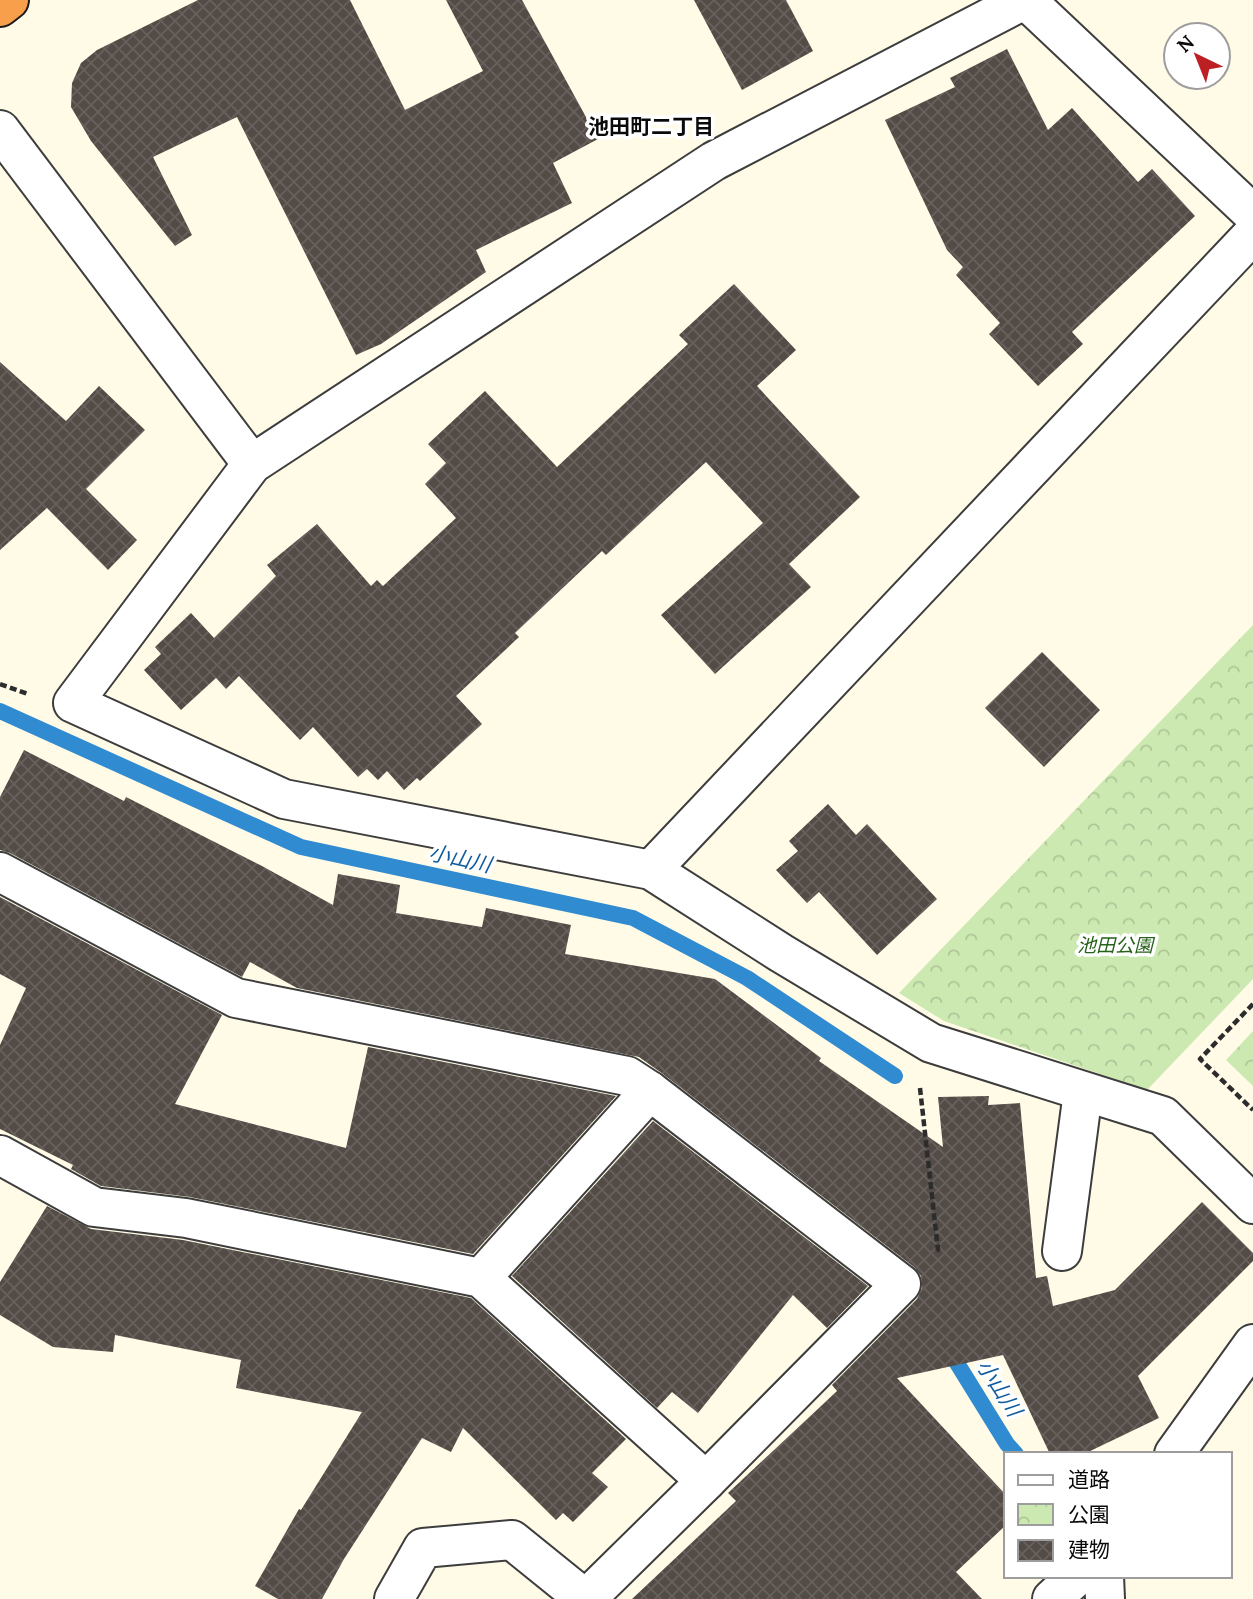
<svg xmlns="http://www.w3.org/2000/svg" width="1253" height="1599" viewBox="0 0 1253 1599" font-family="Lora,'Noto Sans JP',serif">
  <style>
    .park { fill: url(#park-crowns) }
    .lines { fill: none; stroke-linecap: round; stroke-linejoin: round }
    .stream { stroke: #308bd0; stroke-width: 16 }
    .building { fill: url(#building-cross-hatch) }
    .minor-casing { stroke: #3d3d3d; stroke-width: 42 }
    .highway-casing { stroke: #1b1b1b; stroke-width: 42 }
    .path { stroke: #2c2c2c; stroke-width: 4.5; stroke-dasharray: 7 3.5; stroke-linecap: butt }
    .minor { stroke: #fff; stroke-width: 38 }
    .highway { stroke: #f89f4b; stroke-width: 38 }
    .labels { text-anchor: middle; stroke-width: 7; stroke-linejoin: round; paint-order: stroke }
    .park-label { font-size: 19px; font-style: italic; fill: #27621a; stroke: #fff }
    .neighbourhood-label { font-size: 21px; font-weight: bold; fill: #0a0a0a; stroke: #fff }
    .water-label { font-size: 21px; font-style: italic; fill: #125c9d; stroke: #fff }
  </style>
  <defs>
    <pattern id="park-crowns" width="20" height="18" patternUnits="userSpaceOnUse" patternTransform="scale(1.75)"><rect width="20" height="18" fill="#cce9b1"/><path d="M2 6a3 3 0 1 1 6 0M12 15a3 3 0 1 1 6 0" fill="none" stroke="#aec697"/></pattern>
    <pattern id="building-cross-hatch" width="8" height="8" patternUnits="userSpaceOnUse" patternTransform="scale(1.75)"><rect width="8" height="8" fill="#534b46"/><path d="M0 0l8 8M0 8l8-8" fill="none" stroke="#67605c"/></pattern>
  </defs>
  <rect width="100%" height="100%" fill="#fffbe7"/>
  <g class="park">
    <path d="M1253 625V979L1147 1090 944 1021 899 993Z"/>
    <path d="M1253 1031V1086L1226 1060Z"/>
  </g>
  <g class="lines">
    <g class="stream">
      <path d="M0 711 301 847 633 918 747 978 895 1076"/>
      <path d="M952 1346V1355L1007 1444 1016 1454"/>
    </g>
  </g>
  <g class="building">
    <path d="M198 0H350L405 110 483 71 446 0H522L598 139 553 163 572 203 476 250 486 272 381 344 356 355 237 117 153 157 192 235 175 246 91 141 71 107 72 83 81 63 97 50Z"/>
    <path d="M694 0H786L813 51 742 90Z"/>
    <path d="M1007 49 1048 130 1072 108 1138 182 1152 169 1195 216 1072 332 1083 344 1038 386 989 334 1000 323 956 275 963 267 947 250 885 120 955 87 950 78Z"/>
    <path d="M734 284 796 350 757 386 860 497 789 564 811 587 715 674 661 615 763 523 706 462 606 555 602 551 515 633 519 637 456 696 482 724 420 781 417 778 404 790 387 771 378 780 367 769 358 777 313 727 300 740 239 676 226 689 216 678 181 710 144 670 161 654 155 647 191 613 214 638 276 576 267 565 317 524 371 586 377 580 383 586 456 518 425 484 446 463 428 444 485 391 557 467 688 344 679 335Z"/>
    <path d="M0 362 66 421 99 386 145 430 86 489 137 540 108 570 47 508 0 550Z"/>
    <path d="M1042 652 1100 710 1044 767 985 708Z"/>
    <path d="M24 750 124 801 126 797 262 866 333 905 338 874 400 885 396 913 482 927 486 908 571 925 565 954 715 979 821 1058 819 1061 943 1147 938 1097 989 1096 988 1105 1020 1103 1036 1278 1047 1276 1053 1306 1115 1290 1202 1202 1253 1253V1261L1138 1376 1159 1418 1084 1454H1050L1003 1355 897 1378 1006 1495V1525L956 1572 982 1599H632L736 1501 728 1493 837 1391 832 1385 917 1299 922 1288 921 1276 914 1267 663 1074 639 1057 297 988 250 962 242 977 10 853 0 850V797Z"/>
    <path d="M828 804 856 835 867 824 937 899 877 955 819 892 807 903 776 870 798 851 789 841Z"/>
    <path d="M0 897 222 1015 175 1104 346 1148 368 1047 616 1096 473 1254 190 1197 101 1186 71 1169 73 1165 0 1129V1045L26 988 0 974Z"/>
    <path d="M653 1121 868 1286 827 1328 793 1295 698 1413 672 1392 657 1408 512 1276Z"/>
    <path d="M47 1206 91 1229 183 1240 471 1298 626 1439 592 1473 608 1487 573 1522 563 1513 556 1520 463 1428 451 1452 422 1438 344 1559 322 1599H278L255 1586 299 1509 301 1510 362 1412 236 1388 241 1360 115 1335 113 1352 53 1347 0 1315V1282Z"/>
  </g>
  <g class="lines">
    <g class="minor-casing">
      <g id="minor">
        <path d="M1024 0 714 161 252 464 73 703 284 799 651 870 781 953 931 1043 1163 1116 1253 1204"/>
        <path d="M1026 0 1253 214"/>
        <path d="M0 130 252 464"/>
        <path d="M651 870 1253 234"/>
        <path d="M0 872 236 998 627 1076 650 1091 901 1284 706 1481 481 1278 186 1218 94 1207 0 1155"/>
        <path d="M1062 1251 1083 1092"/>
        <path d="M481 1278 650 1091"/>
        <path d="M1174 1454 1253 1344"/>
        <path d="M1104 1576 1105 1599"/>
        <path d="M394 1599 423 1548 512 1540 585 1599"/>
        <path d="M586 1599 706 1481"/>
        <path d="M1052 1599 1077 1576"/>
      </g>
    </g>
    <g class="highway-casing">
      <path id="highway" d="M0 7 9 0"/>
    </g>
    <g class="path">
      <path d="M0 684 28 694"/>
      <path d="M1253 1004 1200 1059 1253 1110"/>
      <path d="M920 1088 938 1250 935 1252"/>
    </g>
    <use href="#minor" class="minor"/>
    <use href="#highway" class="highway"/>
  </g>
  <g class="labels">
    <g class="park-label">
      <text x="1115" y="952">池田公園</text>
    </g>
    <g class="neighbourhood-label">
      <text x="651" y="134">池田町二丁目</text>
    </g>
    <g class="water-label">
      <text transform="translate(460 859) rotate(12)" y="7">小山川</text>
      <text transform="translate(999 1388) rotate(57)" y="7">小山川</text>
    </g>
  </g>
  <rect x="1004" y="1452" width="228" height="126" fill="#ffffff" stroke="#9d9d9d" stroke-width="2"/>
  <rect x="1018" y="1475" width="35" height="10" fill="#ffffff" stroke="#9d9d9d" stroke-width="2"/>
  <text x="1068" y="1487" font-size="21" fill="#0a0a0a">道路</text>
  <rect x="1018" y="1504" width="35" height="21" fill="url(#park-crowns)" stroke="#9d9d9d" stroke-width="2"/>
  <text x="1068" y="1522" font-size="21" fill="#0a0a0a">公園</text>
  <rect x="1018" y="1540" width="35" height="21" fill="url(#building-cross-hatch)" stroke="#9d9d9d" stroke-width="2"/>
  <text x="1068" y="1557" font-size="21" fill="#0a0a0a">建物</text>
  <g transform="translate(1197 56) rotate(317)"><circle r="33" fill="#ffffff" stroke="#9d9d9d" stroke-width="2"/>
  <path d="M0-5L12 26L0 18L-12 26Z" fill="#bc2023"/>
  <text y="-10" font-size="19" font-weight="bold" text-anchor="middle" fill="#0a0a0a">N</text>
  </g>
</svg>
